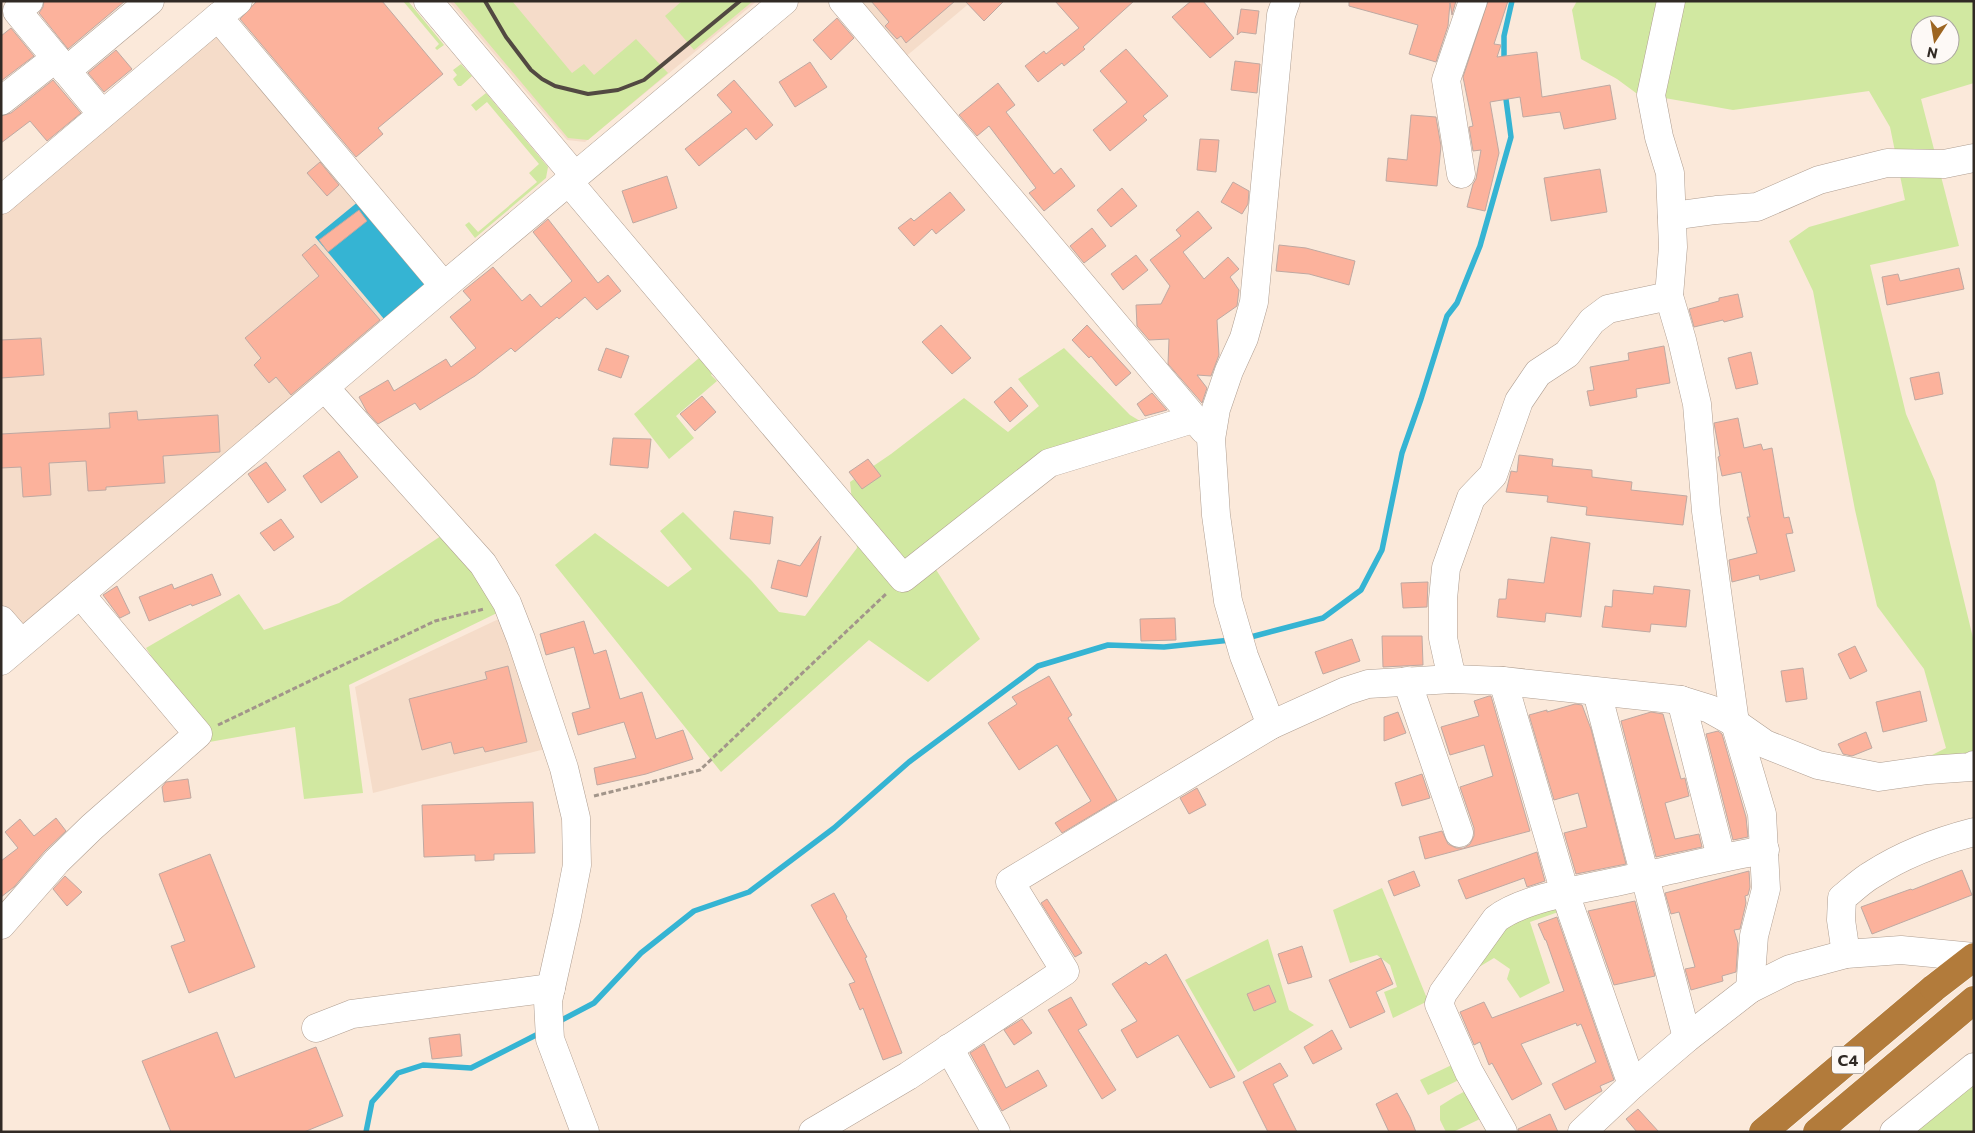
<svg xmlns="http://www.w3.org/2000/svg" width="1975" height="1133" viewBox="0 0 1975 1133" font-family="Commissioner,sans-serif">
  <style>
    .built { fill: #f5dcc9 }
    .green { fill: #d1e8a1; fill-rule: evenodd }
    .water { fill: #35b4d3 }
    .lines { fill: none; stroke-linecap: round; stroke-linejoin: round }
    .stream { stroke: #35b4d3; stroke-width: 5.5 }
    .building { fill: #fcb29c; stroke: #bfa9a2 }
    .minor-casing { stroke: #af9e91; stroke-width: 29 }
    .highway-casing { stroke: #fff; stroke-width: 29 }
    .path { stroke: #a2958a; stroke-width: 3; stroke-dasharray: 5 2.5; stroke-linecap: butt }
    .minor { stroke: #fff; stroke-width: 28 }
    .highway { stroke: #b27b3b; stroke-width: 28 }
    .rail { stroke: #524942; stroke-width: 4 }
    .highway-bridge-casing { stroke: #fff; stroke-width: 29; stroke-linecap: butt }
    .highway-bridge { stroke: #b27b3b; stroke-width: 28 }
    .labels { text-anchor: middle; stroke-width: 5; stroke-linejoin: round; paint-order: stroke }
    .shield { fill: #fdf9f6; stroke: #6e6864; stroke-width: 1 }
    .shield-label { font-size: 16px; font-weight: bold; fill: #312a25 }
  </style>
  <rect width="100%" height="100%" fill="#fbe9da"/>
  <g class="built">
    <path d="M449 1H757L585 142 567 140Z"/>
    <path d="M857 1H972L904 58Z"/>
    <path d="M218 17 444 286 21 643 1 620V200Z"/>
    <path d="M505 616 545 749 373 793 355 687Z"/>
  </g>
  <g class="green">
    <path d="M403 1H408L444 45 437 50 435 48 439 44Z"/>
    <path d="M453 1H512L572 73 584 64 594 75 636 39 668 73 588 140 568 138Z"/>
    <path d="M682 1H753L694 50 665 16Z"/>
    <path d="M1577 1H1974V83L1921 99 1959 246 1870 265 1906 414 1935 481 1974 642V768L1928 757 1946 748 1924 669 1877 606 1855 510 1813 291 1789 241 1809 227 1905 200 1890 127 1869 91 1733 110 1636 93 1617 79 1581 59 1572 10ZM1920 25H1950V55H1920Z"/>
    <path d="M461 64 472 76 461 86H458L453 79 457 75 453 70Z"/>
    <path d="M486 93 548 167 546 178 475 238 465 225 469 222 478 232 537 182 529 173 539 164 487 102 476 111 471 105Z"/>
    <path d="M1064 348 1130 415 1160 433 1052 468 935 568 980 639 928 682 869 640 721 772 555 565 595 533 668 587 692 569 660 531 683 512 751 580 779 612 805 616 857 548 850 482 891 454 964 398 1008 432 1039 406 1018 379Z"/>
    <path d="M706 352 719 367 711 375 717 381 676 416 694 438 669 459 634 414Z"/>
    <path d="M441 536 474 575 497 613 349 685 363 793 304 799 295 727 198 744 176 694 146 648 239 594 264 630 339 603Z"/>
    <path d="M1382 888 1428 1001 1393 1018 1384 992 1397 987 1390 965 1377 955 1350 963 1333 910Z"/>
    <path d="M1554 904 1561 911 1530 922 1550 983 1520 998 1507 979 1510 969 1494 958 1479 967 1473 963 1500 926Z"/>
    <path d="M1268 939 1289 1010 1314 1025 1238 1072 1185 980Z"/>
    <path d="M1456 1063 1463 1078 1428 1095 1420 1080Z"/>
    <path d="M1974 1076V1132H1908Z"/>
    <path d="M1471 1088 1496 1132H1486L1480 1119 1453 1132H1446L1440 1120V1106L1456 1096Z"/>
  </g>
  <path class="water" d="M359 201 428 283 384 319 315 237Z"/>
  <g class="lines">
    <g class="stream">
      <path d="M1504 63V36L1512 1"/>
      <path d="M1247 638 1323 618 1361 590 1382 550 1402 453 1421 399 1447 316 1457 303 1480 246 1511 137 1505 92"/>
      <path d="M556 1023 594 1003 641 953 694 911 749 892 834 828 909 762 1038 666 1108 645 1164 647 1231 640"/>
      <path d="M366 1132 372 1102 398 1073 423 1065 471 1068 542 1032"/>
    </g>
  </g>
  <g class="building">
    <path d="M44 1H125L68 49 39 13 43 7Z"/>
    <path d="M257 1H382L443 74 378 128 383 134 356 157 240 19Z"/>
    <path d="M871 1H955L906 43 901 36 897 39 885 26 889 22Z"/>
    <path d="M965 1H1004L984 21Z"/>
    <path d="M1055 1H1134L1083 47 1085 49 1064 66 1062 63 1038 82 1025 66 1044 51 1046 54 1079 28Z"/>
    <path d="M1191 1H1203L1234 38 1210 58 1172 17Z"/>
    <path d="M1349 1H1456L1452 15 1450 3 1448 26 1436 62 1409 54 1418 25 1349 6Z"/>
    <path d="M1488 1H1508L1494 44 1501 45 1497 57 1537 52 1542 97 1610 85 1616 119 1564 129 1560 112 1523 117 1520 97 1490 102 1499 153 1485 211 1467 207 1473 184 1476 179 1481 150 1473 151 1469 127 1473 126 1463 77Z"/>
    <path d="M1241 9 1259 11 1256 34 1241 32 1237 35Z"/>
    <path d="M837 18 854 38 831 60 813 40Z"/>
    <path d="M11 28 34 56 1 81V36Z"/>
    <path d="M1126 49 1168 96 1143 116 1147 120 1110 151 1093 130 1127 102 1100 71Z"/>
    <path d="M116 50 132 69 104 92 88 73Z"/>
    <path d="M1235 61 1260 64 1257 93 1231 90Z"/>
    <path d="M810 62 827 87 795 107 779 82Z"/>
    <path d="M53 80 81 113 47 141 30 121 1 143V116L11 113Z"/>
    <path d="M734 80 773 125 756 140 746 128 699 166 685 149 732 112 717 95Z"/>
    <path d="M998 83 1015 105 1006 112 1054 174 1061 168 1075 186 1044 211 1029 193 1036 188 989 126 977 136 959 115Z"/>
    <path d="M1411 115 1436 117 1441 146 1437 186 1386 181 1388 158 1407 160Z"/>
    <path d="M1200 139 1219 140 1216 172 1197 170Z"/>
    <path d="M320 162 339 185 327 196 307 173Z"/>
    <path d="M1600 169 1607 212 1551 221 1544 178Z"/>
    <path d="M667 176 677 208 633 223 622 191Z"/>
    <path d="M1233 182 1249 191 1248 204 1242 214 1221 202Z"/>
    <path d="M1122 188 1137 206 1111 227 1097 210Z"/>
    <path d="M950 192 965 210 936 234 932 229 914 246 898 228 911 218 914 221Z"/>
    <path d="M359 210 367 221 328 252 319 240Z"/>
    <path d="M1198 211 1212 228 1183 252 1204 279 1228 257 1239 269 1230 277 1239 290 1237 306 1217 320 1219 355 1211 376 1197 375 1207 388 1202 403 1168 364 1169 339 1149 340 1137 326 1136 305 1161 304 1170 286 1150 260 1181 236 1176 230Z"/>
    <path d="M548 219 598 283 608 275 621 291 597 310 585 297 559 319 557 317 515 352 511 348 475 376 420 410 415 403 378 424 367 412 359 397 388 380 394 391 446 359 451 367 476 348 450 317 471 300 463 291 493 267 522 301 530 294 541 307 572 281 533 232Z"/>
    <path d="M1092 228 1106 246 1084 263 1070 246Z"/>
    <path d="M315 244 380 320 291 395 276 377 269 383 254 365 261 358 245 338 319 276 302 255Z"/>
    <path d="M1279 245 1306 248 1355 261 1349 285 1309 274 1276 271Z"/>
    <path d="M1136 255 1148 270 1123 290 1111 274Z"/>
    <path d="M1959 268 1964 289 1887 305 1882 277 1898 274 1900 281Z"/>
    <path d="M1738 294 1743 317 1724 322 1723 320 1694 327 1689 309 1719 301V298Z"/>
    <path d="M941 325 971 358 952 374 922 342Z"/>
    <path d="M1087 325 1131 373 1116 386 1091 356 1089 358 1072 340Z"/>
    <path d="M41 338 44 375 1 378V340Z"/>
    <path d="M1664 346 1670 383 1636 389 1637 397 1590 406 1587 391 1594 390 1590 367 1629 360 1628 353Z"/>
    <path d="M606 348 629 356 621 378 598 370Z"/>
    <path d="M1751 352 1758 384 1736 389 1728 358Z"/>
    <path d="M1939 372 1943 394 1915 400 1910 378Z"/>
    <path d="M1011 387 1028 406 1010 422 994 402Z"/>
    <path d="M1152 393 1167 410 1145 416 1137 404Z"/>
    <path d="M702 396 716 412 695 431 680 414Z"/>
    <path d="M137 411 138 420 218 415 220 452 163 456 165 483 106 487V490L88 491 86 461 49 463 51 495 23 497 21 467 1 468V434L110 428 109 413Z"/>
    <path d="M1738 418 1744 448 1761 444 1763 450 1772 448 1784 518 1789 517 1793 533 1786 534 1795 571 1760 580 1759 575 1732 582 1729 560 1757 553 1747 517H1750L1741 472 1722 476 1718 457 1720 456 1714 423Z"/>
    <path d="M613 438 651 439 648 468 610 465Z"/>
    <path d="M339 451 358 477 321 503 303 476Z"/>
    <path d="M1519 455 1553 459 1552 466 1592 470V477L1632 482 1631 490 1687 496 1683 525 1586 515 1587 507 1547 502 1548 496 1506 492 1511 471 1517 472Z"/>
    <path d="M868 459 881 476 862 489 849 472Z"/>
    <path d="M266 462 286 490 268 503 248 474Z"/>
    <path d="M734 511 773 517 770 544 730 539Z"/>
    <path d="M281 519 294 537 274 551 260 533Z"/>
    <path d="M821 536 807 597 771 588 778 560 800 566Z"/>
    <path d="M1551 537 1590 543 1581 617 1546 613 1545 622 1497 617 1499 599H1506L1508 579 1544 583Z"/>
    <path d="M212 574 221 595 192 606 191 604 149 621 139 597 172 584 174 589Z"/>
    <path d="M1428 582 1427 607 1403 608 1401 583Z"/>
    <path d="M117 586 130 613 120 618 103 595Z"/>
    <path d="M1654 586 1690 590 1686 627 1651 624 1650 632 1602 627 1605 606 1612 607 1613 590 1653 594Z"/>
    <path d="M1175 618 1176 640 1141 641 1140 619Z"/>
    <path d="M584 621 594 654 606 650 620 699 642 692 656 739 683 730 693 759 646 774 597 785 594 768 636 758 624 722 578 735 572 713 590 708 574 647 546 655 540 634Z"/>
    <path d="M1382 636H1422L1423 665 1383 667Z"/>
    <path d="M1352 639 1360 661 1323 674 1315 652Z"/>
    <path d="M1855 646 1867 671 1850 679 1838 654Z"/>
    <path d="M508 666 527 742 485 752 483 747 454 754 451 742 422 750 409 699 487 679 485 672Z"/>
    <path d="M1803 668 1807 699 1786 702 1781 671Z"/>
    <path d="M1049 676 1072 715 1068 718 1117 800 1062 833 1055 823 1091 801 1057 745 1019 770 988 723 1017 704 1012 697Z"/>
    <path d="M1920 691 1927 721 1883 732 1876 702Z"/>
    <path d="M1489 696H1491L1530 831 1425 859 1419 837 1442 831 1448 844 1456 848H1464L1470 844 1474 836V828L1460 787 1493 776 1484 745 1450 755 1441 727 1479 716 1474 701Z"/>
    <path d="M1575 704 1582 705 1591 729 1626 864 1576 874 1564 833 1587 827 1578 793 1554 800 1529 715 1547 710V712Z"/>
    <path d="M1398 712 1406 733 1384 741V717Z"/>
    <path d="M1651 712 1663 714 1681 779 1685 778 1689 796 1665 803 1675 839 1699 834 1702 847 1656 857 1621 721Z"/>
    <path d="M1718 731 1722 734 1746 817 1748 837 1733 840 1706 734Z"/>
    <path d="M1866 732 1872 748 1852 756 1843 754 1838 744Z"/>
    <path d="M1422 774 1430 798 1402 806 1395 783Z"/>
    <path d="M188 779 191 798 164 802 162 787 166 782Z"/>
    <path d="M1197 788 1206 805 1189 814 1180 798Z"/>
    <path d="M533 802 535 853 494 854V860L475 861V855L424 857 422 805Z"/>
    <path d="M56 818 66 831 45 851 14 887 1 897V861L18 848 5 832 20 819 34 836Z"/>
    <path d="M1537 852 1545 881 1527 887 1524 878 1466 899 1458 880Z"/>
    <path d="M210 854 255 967 189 993 171 946 185 941 159 874Z"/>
    <path d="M1962 870 1972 895 1872 934 1861 907 1911 889 1912 890Z"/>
    <path d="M1414 871 1420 886 1394 896 1388 881Z"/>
    <path d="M1749 871 1750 887 1748 895 1745 896 1746 903 1740 929 1734 930 1738 943 1736 972 1722 976 1723 981 1691 990 1685 969 1695 967 1679 912 1671 914 1665 893Z"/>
    <path d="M65 876 82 892 67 906 53 889Z"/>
    <path d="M834 893 847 917 846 918 867 957 865 958 902 1053 883 1060 863 1008 860 1010 849 984 855 982 811 905Z"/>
    <path d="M1047 899 1082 953 1075 957 1041 903Z"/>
    <path d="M1635 901 1655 976 1614 985 1588 911Z"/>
    <path d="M1557 917 1614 1080 1600 1086 1602 1091 1565 1110 1552 1084 1596 1062 1581 1024 1577 1026 1576 1023 1521 1044 1542 1084 1512 1100 1492 1063 1489 1065 1480 1042 1474 1045 1460 1012 1484 1002 1492 1018 1564 991 1546 940H1545L1538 924Z"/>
    <path d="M1302 946 1312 977 1288 984 1278 954Z"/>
    <path d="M1166 954 1235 1077 1210 1088 1178 1035 1137 1058 1121 1030 1137 1021 1112 984 1146 962 1149 965Z"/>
    <path d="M1381 958 1393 984 1376 992 1385 1012 1350 1028 1329 980Z"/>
    <path d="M1269 985 1276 1002 1254 1011 1247 994Z"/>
    <path d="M1071 997 1087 1025 1078 1030 1116 1090 1102 1099 1048 1010Z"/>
    <path d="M1022 1019 1032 1033 1014 1045 1004 1030Z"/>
    <path d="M1332 1030 1342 1049 1313 1064 1304 1047Z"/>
    <path d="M217 1032 235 1078 316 1047 343 1116 304 1132H171L142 1061Z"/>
    <path d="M460 1034 462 1056 432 1059 429 1038Z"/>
    <path d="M984 1044 1006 1088 1038 1070 1047 1086 1002 1111 970 1053Z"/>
    <path d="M1280 1063 1288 1076 1273 1084 1297 1132H1268L1243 1082Z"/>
    <path d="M1397 1093 1410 1117 1416 1132H1389L1376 1104Z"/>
    <path d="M1638 1109 1659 1132H1637L1626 1119Z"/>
    <path d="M1550 1114 1558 1132H1519L1518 1129Z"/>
  </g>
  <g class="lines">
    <g class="minor-casing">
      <g id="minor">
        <path d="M29 1 17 11 102 114"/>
        <path d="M238 1 218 17 444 286"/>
        <path d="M428 1 575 176"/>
        <path d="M843 1 1204 430"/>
        <path d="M1671 1 1651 95 1659 137 1670 173 1673 247 1669 296 1682 340 1697 404 1706 511 1735 723 1762 814 1766 889 1754 936 1750 989"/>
        <path d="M66 71 150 1"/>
        <path d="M1 101 56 58"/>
        <path d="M1461 174 1446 80 1473 1"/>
        <path d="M568 181 903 578 1049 463 1193 419"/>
        <path d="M1 200 218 17"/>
        <path d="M1672 216 1716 210 1757 207 1819 180 1887 163 1944 164 1974 158"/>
        <path d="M325 388 483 564 507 603 521 639 564 768 576 818 577 865 567 916 548 1001 550 1039 585 1132"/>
        <path d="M1 620 21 643"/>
        <path d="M1 661 444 286 784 1"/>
        <path d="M1452 679 1443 638V599L1446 568 1471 498 1493 475 1519 401 1538 373 1567 354 1592 321 1608 309 1669 296"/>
        <path d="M1407 681 1459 833"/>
        <path d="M1503 681 1565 893 1632 1085"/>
        <path d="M1597 692 1687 1038"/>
        <path d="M1681 700 1721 857"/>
        <path d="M1271 725 1244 656 1228 601 1216 515 1211 439 1216 409 1229 371 1244 338 1254 302 1281 15 1286 1"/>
        <path d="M1 925 57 861 92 827 198 734 80 594"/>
        <path d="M1846 954 1841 920 1842 898C1852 890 1862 880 1873 874 1904 854 1939 841 1974 832"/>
        <path d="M316 1028 352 1014 551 988"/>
        <path d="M949 1048 996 1132"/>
        <path d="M813 1132 908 1076 1065 971 1010 882 1271 725 1346 691 1368 684 1452 679 1503 681 1681 700 1710 709 1735 723 1765 744 1818 765 1879 777 1928 770 1971 767 1974 765"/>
        <path d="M1503 1132 1469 1072 1439 1004 1443 993 1496 919C1526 896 1595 887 1634 878 1678 869 1721 857 1765 850"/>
        <path d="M1582 1132 1632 1085 1687 1038 1750 989 1790 969 1846 954 1901 950 1974 957"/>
        <path d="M1894 1132 1974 1067"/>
      </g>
    </g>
    <g class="highway-casing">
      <g id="highway">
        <path d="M1763 1132 1934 988"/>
        <path d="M1817 1132 1974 1000"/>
      </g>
    </g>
    <g class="path">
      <path d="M218 725 435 621 484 609"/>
      <path d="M594 796 700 770 887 593"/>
    </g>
    <use href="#minor" class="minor"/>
    <use href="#highway" class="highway"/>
    <path class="rail" d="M485 1 506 37 531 70 542 79 555 86 588 94 618 90 644 80 740 1"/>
    <g class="highway-bridge-casing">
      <path id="highway-bridge" d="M1934 988 1974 957"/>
    </g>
    <use href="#highway-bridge" class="highway-bridge"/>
  </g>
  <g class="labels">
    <rect class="shield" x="1832" y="1046.5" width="32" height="27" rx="4"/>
    <g class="shield-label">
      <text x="1848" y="1066">C4</text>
    </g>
  </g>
  <rect width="1975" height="1133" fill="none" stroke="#312a25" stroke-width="5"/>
  <g transform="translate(1935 40) rotate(192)"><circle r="24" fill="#fdf9f6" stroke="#aba6a2"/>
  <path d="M0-4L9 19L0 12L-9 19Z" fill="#9d6521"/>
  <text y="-8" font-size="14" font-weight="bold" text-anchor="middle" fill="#312a25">N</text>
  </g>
</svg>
